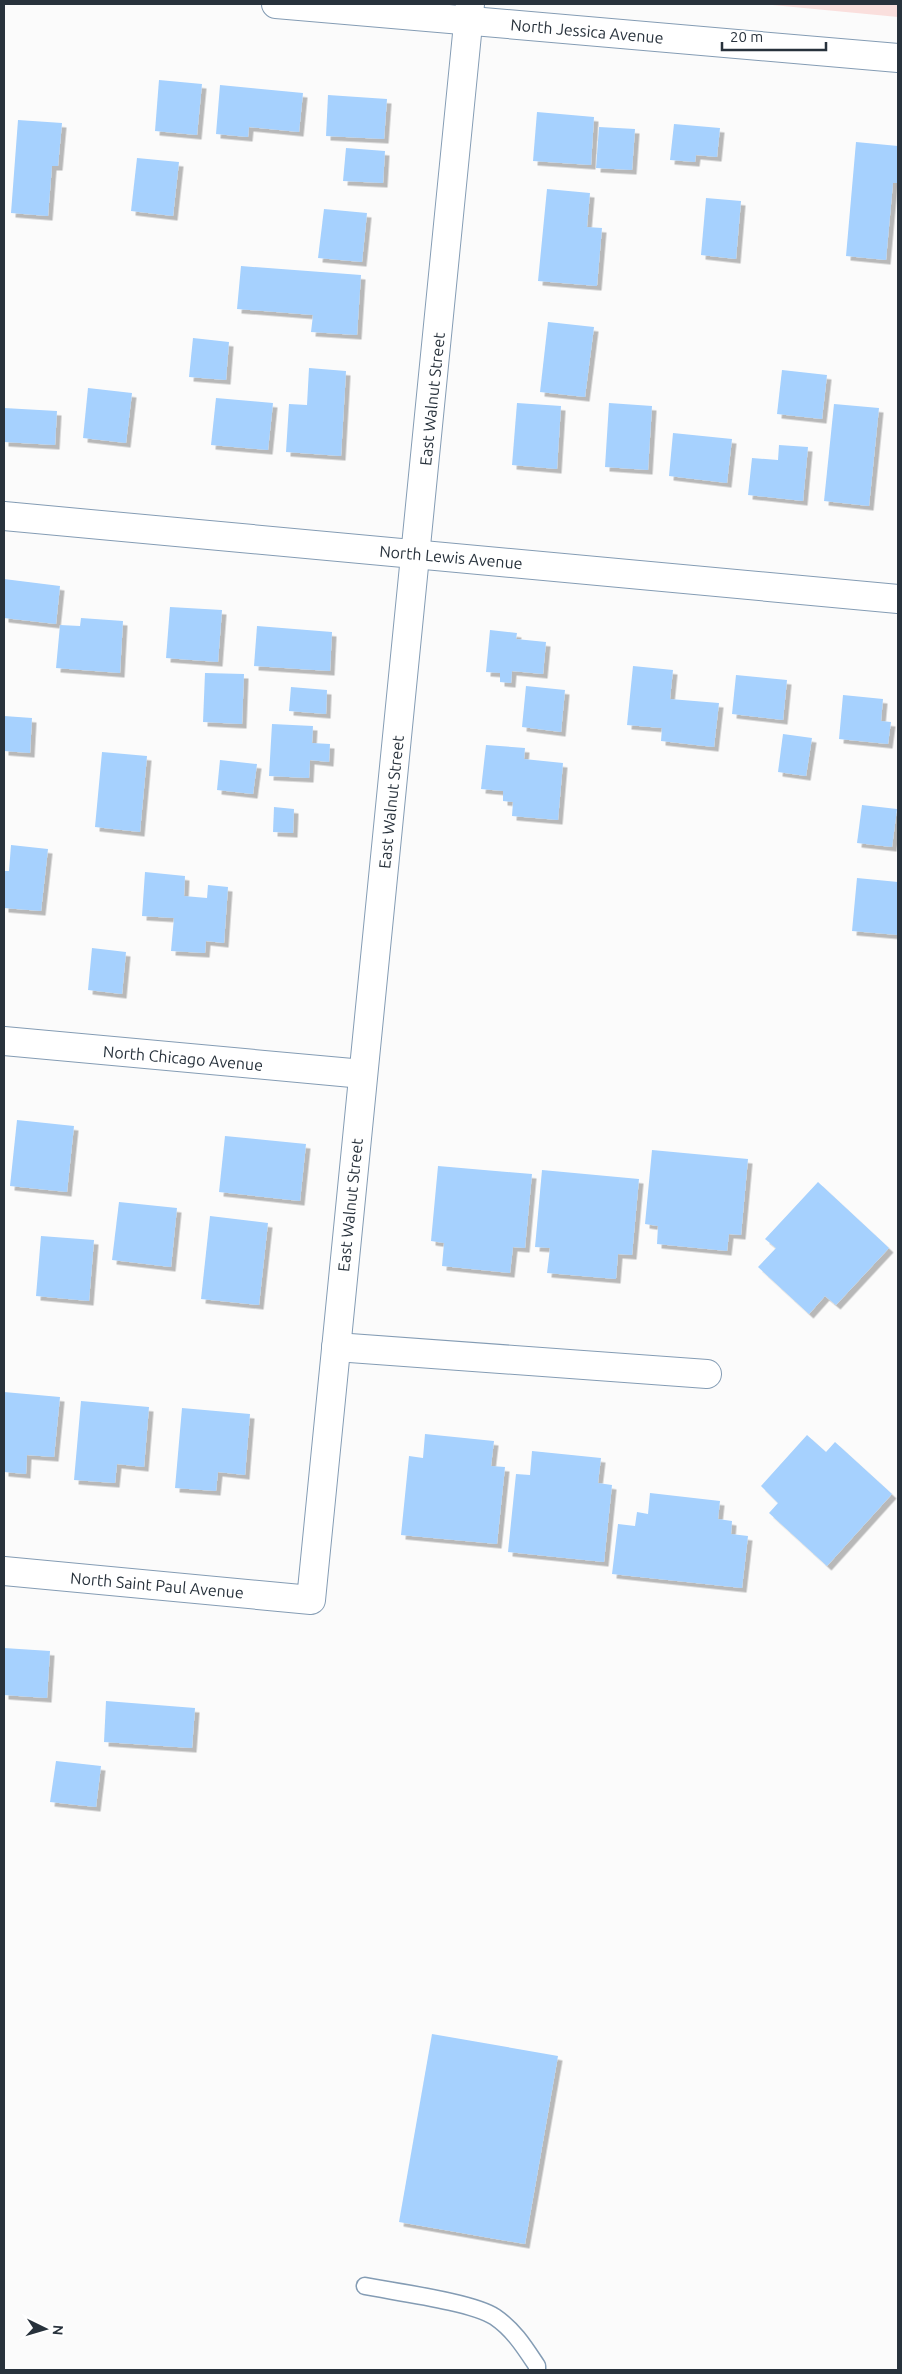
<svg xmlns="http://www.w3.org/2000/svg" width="902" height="2374" viewBox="0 0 902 2374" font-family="Ubuntu,sans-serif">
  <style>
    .green { fill: #fadfdd }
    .building { fill: #a6d1fe; filter: url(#shadow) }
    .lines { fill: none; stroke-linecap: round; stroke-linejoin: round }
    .lane-casing { stroke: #849cb4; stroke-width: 19 }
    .street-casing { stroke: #849cb4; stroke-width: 30 }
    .lane { stroke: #fff; stroke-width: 16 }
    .street { stroke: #fff; stroke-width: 28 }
    .labels { text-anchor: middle; stroke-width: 5; stroke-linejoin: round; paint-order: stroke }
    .street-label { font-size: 16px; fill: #28323c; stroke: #fff }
  </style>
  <defs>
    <filter id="shadow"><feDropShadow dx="4.5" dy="4.5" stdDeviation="0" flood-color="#0004"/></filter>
  </defs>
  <rect width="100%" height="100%" fill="#fbfbfb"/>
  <path class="green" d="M762 4H898V17Z"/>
  <g class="building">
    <path d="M159 80 202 84 197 135 155 131Z"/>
    <path d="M220 85 303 93 299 132 249 127 248 137 216 134Z"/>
    <path d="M328 95 387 99 384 139 326 136Z"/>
    <path d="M537 112 594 117 591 165 533 161Z"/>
    <path d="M18 120 62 123 58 166H52L48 216 11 213Z"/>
    <path d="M674 124 720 128 717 157 696 155 695 162 670 160Z"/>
    <path d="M599 127 635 129 632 170 596 168Z"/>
    <path d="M856 142 898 146V183H893L886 260 846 256Z"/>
    <path d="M346 148 385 151 383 183 343 181Z"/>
    <path d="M137 158 179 162 173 216 131 211Z"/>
    <path d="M547 189 590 193 587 227 602 228 597 286 538 281Z"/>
    <path d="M706 198 741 201 736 259 701 255Z"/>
    <path d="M324 209 367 213 362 262 318 258Z"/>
    <path d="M241 266 361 275 357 335 311 332 313 315 237 309Z"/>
    <path d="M548 322 594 327 585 397 540 392Z"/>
    <path d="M193 338 229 342 226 380 189 377Z"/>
    <path d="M309 368 346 371 341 456 286 452 289 404 307 405Z"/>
    <path d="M782 370 827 375 822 419 777 414Z"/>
    <path d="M88 388 132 393 126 443 83 438Z"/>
    <path d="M216 398 273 403 268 450 211 445Z"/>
    <path d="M517 403 561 406 557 469 512 465Z"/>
    <path d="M609 403 652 406 648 470 605 467Z"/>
    <path d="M834 404 879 408 869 506 824 501Z"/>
    <path d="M4 408 57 411 55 445 4 442Z"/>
    <path d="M673 433 732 439 727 483 669 476Z"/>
    <path d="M779 445 808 447 803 501 748 495 752 458 778 460Z"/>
    <path d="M4 579 60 586 56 624 4 618Z"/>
    <path d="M170 607 222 610 218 662 166 658Z"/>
    <path d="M81 618 123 621 120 673 56 668 60 625 80 626Z"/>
    <path d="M257 626 332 632 330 671 254 666Z"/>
    <path d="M490 630 517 633 516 639 546 642 543 674 512 671 511 683 500 682V673L486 672Z"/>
    <path d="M633 666 673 670 670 699 719 703 714 747 661 741 662 728 627 725Z"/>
    <path d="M205 673 244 674 242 724 203 722Z"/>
    <path d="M736 675 787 680 783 720 732 714Z"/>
    <path d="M526 686 565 690 561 732 522 727Z"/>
    <path d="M291 687 327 690 326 714 289 711Z"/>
    <path d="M843 695 883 699 881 721 891 722 888 744 839 739Z"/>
    <path d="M4 716 32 718 30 753 4 751Z"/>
    <path d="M272 724 313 726 312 743 330 744 329 762 310 760 309 778 269 776Z"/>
    <path d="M783 734 812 738 806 776 778 772Z"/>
    <path d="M486 745 525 748 524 759 563 763 558 820 512 816 513 802 503 801V791L481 789Z"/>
    <path d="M102 752 147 756 140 832 95 827Z"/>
    <path d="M220 760 257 764 253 794 217 790Z"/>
    <path d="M862 805 897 809 892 847 857 843Z"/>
    <path d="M274 807 294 809 293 833 273 832Z"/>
    <path d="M11 845 48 849 41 911 4 908V871H9Z"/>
    <path d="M145 872 185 876 184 896 207 898 208 885 228 887 224 943 206 941 205 953 171 951 174 918 142 916Z"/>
    <path d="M857 878 898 882V935L852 931Z"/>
    <path d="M92 948 126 952 122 994 88 990Z"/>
    <path d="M17 1120 74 1126 67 1192 10 1186Z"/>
    <path d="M225 1136 306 1144 300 1201 219 1192Z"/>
    <path d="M652 1150 748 1159 741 1235 729 1234 727 1251 657 1244 658 1226 645 1224Z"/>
    <path d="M438 1166 532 1174 525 1248 513 1247 510 1273 442 1266 444 1243 431 1241Z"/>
    <path d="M542 1170 639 1179 632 1255 618 1254 616 1279 547 1273 550 1248 535 1247Z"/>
    <path d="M818 1182 889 1248 836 1305 825 1296 809 1314 758 1267 776 1248 765 1239Z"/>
    <path d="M119 1202 177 1208 171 1267 112 1260Z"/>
    <path d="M210 1216 268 1223 259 1305 201 1299Z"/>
    <path d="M41 1236 94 1240 89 1301 36 1296Z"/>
    <path d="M4 1392 60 1397 54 1457 27 1455 26 1474 4 1472Z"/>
    <path d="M81 1401 149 1407 144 1467 117 1464 115 1483 74 1480Z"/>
    <path d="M182 1408 250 1414 245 1475 218 1472 216 1491 175 1488Z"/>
    <path d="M425 1434 494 1441 491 1466 505 1467 497 1544 401 1535 409 1456 423 1458Z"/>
    <path d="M807 1435 826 1452 835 1442 892 1494 827 1566 769 1513 778 1503 761 1486Z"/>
    <path d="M532 1451 601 1458 598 1483 612 1485 604 1562 508 1552 516 1474 530 1475Z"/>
    <path d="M650 1493 720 1501 718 1519 732 1521 731 1534 748 1536 742 1588 612 1574 618 1524 635 1526 637 1512 648 1514Z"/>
    <path d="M4 1648 50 1651 47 1698 4 1695Z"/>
    <path d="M106 1701 195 1708 192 1748 104 1742Z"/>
    <path d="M56 1761 101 1766 96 1807 50 1802Z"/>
    <path d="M432 2034 558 2056 525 2244 399 2222Z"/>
  </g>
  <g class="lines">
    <g class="lane-casing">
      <path id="lane" d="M365 2286C395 2292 473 2302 495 2317 514 2330 525 2348 537 2366V2370"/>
    </g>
    <g class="street-casing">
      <g id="street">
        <path d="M276 4 898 58"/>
        <path d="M4 516 898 599"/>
        <path d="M4 1041 363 1074"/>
        <path d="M336 1347 707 1374"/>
        <path d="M4 1571 311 1600 470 4"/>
      </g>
    </g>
    <use href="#lane" class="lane"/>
    <use href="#street" class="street"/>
  </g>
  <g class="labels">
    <g class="street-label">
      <text transform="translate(587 31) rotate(5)" y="6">North Jessica Avenue</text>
      <text transform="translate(432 399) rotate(-84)" y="6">East Walnut Street</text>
      <text transform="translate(451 557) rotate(5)" y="6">North Lewis Avenue</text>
      <text transform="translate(391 802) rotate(-84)" y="6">East Walnut Street</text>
      <text transform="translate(183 1058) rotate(5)" y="6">North Chicago Avenue</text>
      <text transform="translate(350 1205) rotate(-84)" y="6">East Walnut Street</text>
      <text transform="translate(157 1585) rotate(5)" y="6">North Saint Paul Avenue</text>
    </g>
  </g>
  <rect width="902" height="2374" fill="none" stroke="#28323c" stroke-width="10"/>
  <g transform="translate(45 2329) rotate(95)" stroke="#ffffff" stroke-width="4" paint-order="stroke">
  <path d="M0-4L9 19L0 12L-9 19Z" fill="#28323c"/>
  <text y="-8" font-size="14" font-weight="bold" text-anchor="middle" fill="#28323c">N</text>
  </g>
  <path d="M722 42v8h104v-8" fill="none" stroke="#28323c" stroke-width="2.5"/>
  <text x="730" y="42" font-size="15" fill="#28323c" stroke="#ffffff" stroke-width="4" paint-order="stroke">20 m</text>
</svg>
